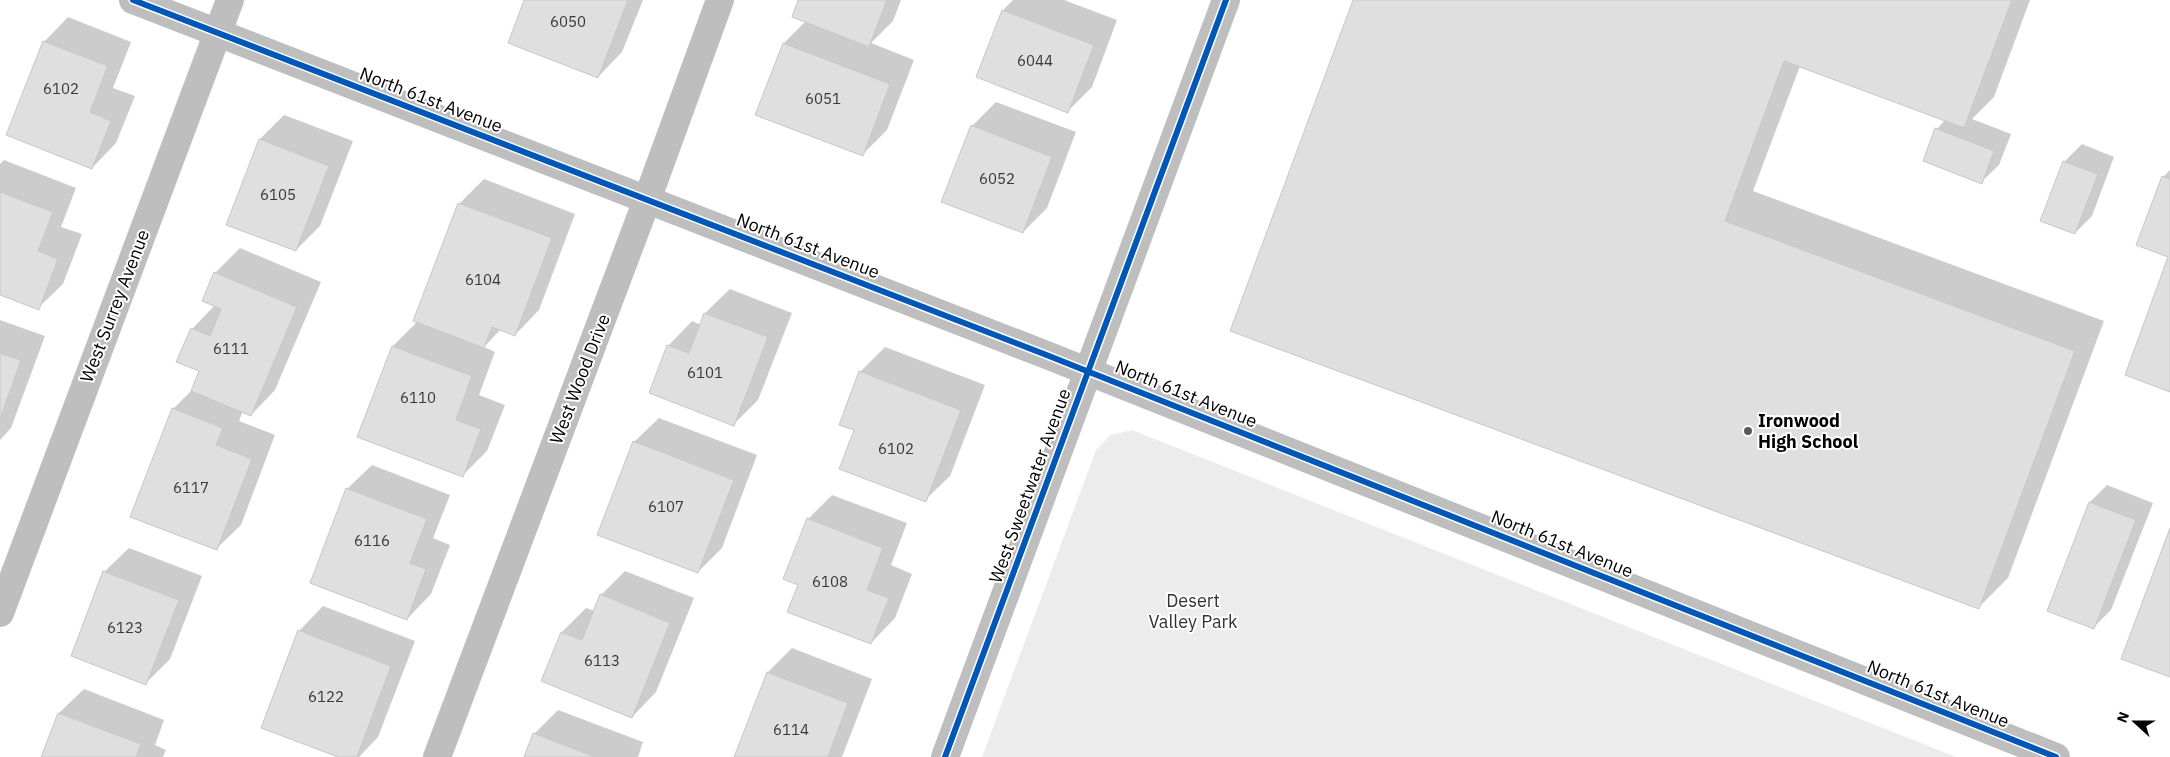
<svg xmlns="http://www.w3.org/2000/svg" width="2170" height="757" viewBox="0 0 2170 757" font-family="'IBM Plex Sans',sans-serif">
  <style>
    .green { fill: #ececec }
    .shadow { fill: #0003 }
    .building { fill: #dfdfdf; stroke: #c7c7c7 }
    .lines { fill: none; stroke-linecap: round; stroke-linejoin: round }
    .minor { stroke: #bebebe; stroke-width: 28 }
    .tertiary { stroke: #bebebe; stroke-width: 28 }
    .cycleway-casing { stroke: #fff; stroke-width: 9 }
    .cycleway { stroke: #0057b8; stroke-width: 6 }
    .poi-dot { fill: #595959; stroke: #fff; stroke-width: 2 }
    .labels { text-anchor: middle; stroke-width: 4; stroke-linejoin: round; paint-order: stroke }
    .number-label { font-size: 15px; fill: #383838 }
    .street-label { font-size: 18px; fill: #000; stroke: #fff }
    .poi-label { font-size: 18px; font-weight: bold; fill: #000; stroke: #fff; text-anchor: start }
    .park-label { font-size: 18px; fill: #333; stroke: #fff }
  </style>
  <rect width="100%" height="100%" fill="#fff"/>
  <path class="green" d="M1132 430 1956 757H982L1096 450 1111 435Z"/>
  <g class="shadow">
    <path d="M526 0H643L622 52 598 77Z"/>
    <path d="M799 0H901L893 21 871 43 914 60 887 130 862 155 784 43 806 21Z"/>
    <path d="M1013 0H1064L1117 20 1092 87 1068 111 978 77 1003 10Z"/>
    <path d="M1354 0H2030L1994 97 1972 119 2011 134 1999 165 1981 182 1937 129 1945 120 1800 66 1753 191 2104 321 2008 578 1979 607Z"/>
    <path d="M68 17 131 42 113 88 135 96 116 143 92 168 44 42Z"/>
    <path d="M996 102 1076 132 1047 208 1023 232 972 126Z"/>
    <path d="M284 115 353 141 320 226 296 250 228 224 260 139Z"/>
    <path d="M2082 144 2114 157 2092 216 2075 233 2064 162Z"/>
    <path d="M4 160 76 188 61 227 82 234 63 284 38 308 0 294V164Z"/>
    <path d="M2170 170V390V256L2163 177Z"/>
    <path d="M484 179 575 214 539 310 515 335 501 329 484 347 495 352 479 395 505 405 487 451 463 475 393 346 418 321 459 204Z"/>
    <path d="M240 248 321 282 275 390 251 415 243 411 239 421 275 435 241 525 216 549 173 409 193 389 201 371 192 329 215 305V273Z"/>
    <path d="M730 289 792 313 758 400 734 424 668 346 692 321 701 325 705 313Z"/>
    <path d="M0 320 45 336 11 428 0 440Z"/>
    <path d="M885 347 985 385 950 476 925 500 855 430 840 424 861 371Z"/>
    <path d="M659 418 757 455 722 548 698 572 634 442Z"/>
    <path d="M372 465 450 495 433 538 450 545 431 594 407 619 347 489Z"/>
    <path d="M2107 485 2153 503 2111 610 2094 627 2090 502Z"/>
    <path d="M832 495 907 523 891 565 912 574 895 618 871 643 799 584 808 519Z"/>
    <path d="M129 548 202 576 170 659 146 683 104 572Z"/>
    <path d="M625 571 694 598 656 692 632 717 543 681 562 632 586 608 595 611 601 595Z"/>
    <path d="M323 606 415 641 378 737 359 757H341L299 631Z"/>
    <path d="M792 648 872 679 842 757H735L768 672Z"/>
    <path d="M84 689 164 720 155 745 166 750 163 757H43L59 713Z"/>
    <path d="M558 710 643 742 638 757H525L534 734Z"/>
  </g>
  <g class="building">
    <path d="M524 0H628L598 78 508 43Z"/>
    <path d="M798 0H887L869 47 792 17Z"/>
    <path d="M1353 0H2012L1964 128 1784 61 1725 221 2075 351 1979 609 1230 331Z"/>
    <path d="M1002 10 1094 45 1068 113 976 77Z"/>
    <path d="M43 41 108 66 90 112 111 121 92 169 6 135Z"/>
    <path d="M783 43 890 84 863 156 755 115Z"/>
    <path d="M971 125 1052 157 1023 233 941 202Z"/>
    <path d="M1935 128 1994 151 1982 184 1923 161Z"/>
    <path d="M259 139 329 166 296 251 226 225Z"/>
    <path d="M2063 161 2098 174 2075 234 2040 221Z"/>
    <path d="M2162 176 2170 179V392L2125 375 2168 257 2136 245Z"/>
    <path d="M0 192 53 212 38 251 58 259 39 310 0 295Z"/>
    <path d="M458 203 552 238 515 336 492 327 484 348 413 321Z"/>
    <path d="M214 272 297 307 251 416 191 391 199 371 176 362 191 328 210 336 221 309 202 301Z"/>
    <path d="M704 313 768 337 734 426 649 393 667 345 689 353Z"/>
    <path d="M392 346 472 376 456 420 481 429 463 477 357 437Z"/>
    <path d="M0 353 21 360 0 419Z"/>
    <path d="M859 371 961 410 926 502 839 469 854 430 839 425Z"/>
    <path d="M172 408 223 428 216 445 252 459 217 550 130 517Z"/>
    <path d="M633 441 734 480 698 573 597 535Z"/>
    <path d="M346 488 427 519 410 563 426 569 407 620 310 583Z"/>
    <path d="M2089 502 2136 520 2094 629 2047 611Z"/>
    <path d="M807 518 883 548 867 590 889 598 871 644 787 612 798 585 783 579Z"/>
    <path d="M2170 528V677L2121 659Z"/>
    <path d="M103 571 179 600 146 685 71 656Z"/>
    <path d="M600 594 670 623 632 718 541 681 561 632 582 640Z"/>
    <path d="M298 630 391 666 357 757H338L261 728Z"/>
    <path d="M767 672 848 703 828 757H734Z"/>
    <path d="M58 713 141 744 136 757H41Z"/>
    <path d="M533 733 595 757H524Z"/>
  </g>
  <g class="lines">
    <g class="minor">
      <path d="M133 0 1044 354 2056 757"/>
      <path d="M0 613 230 0"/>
      <path d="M437 757 647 200 720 0"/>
    </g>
    <path class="tertiary" d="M945 757 1226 0"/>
    <g class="cycleway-casing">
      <g id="cycleway">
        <path d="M133 0 1044 354 2056 757"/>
        <path d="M945 757 1226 0"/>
      </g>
    </g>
    <use href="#cycleway" class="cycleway"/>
  </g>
  <circle class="poi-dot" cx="1748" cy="431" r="5"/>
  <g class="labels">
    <g class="number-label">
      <text x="568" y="27">6050</text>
      <text x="1035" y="66">6044</text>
      <text x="61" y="94">6102</text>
      <text x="823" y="104">6051</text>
      <text x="997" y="184">6052</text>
      <text x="278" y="200">6105</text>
      <text x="483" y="285">6104</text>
      <text x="231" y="354">6111</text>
      <text x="705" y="378">6101</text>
      <text x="418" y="403">6110</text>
      <text x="896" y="454">6102</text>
      <text x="191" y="493">6117</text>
      <text x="666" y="512">6107</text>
      <text x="372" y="546">6116</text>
      <text x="830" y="587">6108</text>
      <text x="125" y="633">6123</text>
      <text x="602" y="666">6113</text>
      <text x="326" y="702">6122</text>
      <text x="791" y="735">6114</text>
    </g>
    <g class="street-label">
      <text transform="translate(431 100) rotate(21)" y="6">North 61st Avenue</text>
      <text transform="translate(808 246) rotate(21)" y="6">North 61st Avenue</text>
      <text transform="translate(115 306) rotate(-69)" y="6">West Surrey Avenue</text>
      <text transform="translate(580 379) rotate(-69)" y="6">West Wood Drive</text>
      <text transform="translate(1186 394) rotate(22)" y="6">North 61st Avenue</text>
      <text transform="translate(1030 486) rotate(-70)" y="6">West Sweetwater Avenue</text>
      <text transform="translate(1562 544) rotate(22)" y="6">North 61st Avenue</text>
      <text transform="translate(1938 694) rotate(22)" y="6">North 61st Avenue</text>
    </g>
    <g class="poi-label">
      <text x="1758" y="427">Ironwood<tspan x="1758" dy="21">High School</tspan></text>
    </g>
    <g class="park-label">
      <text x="1193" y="607">Desert<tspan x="1193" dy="21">Valley Park</tspan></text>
    </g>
  </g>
  <g transform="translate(2135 722) rotate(291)" stroke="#ffffff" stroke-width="4" paint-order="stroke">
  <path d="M0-4L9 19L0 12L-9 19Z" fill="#000000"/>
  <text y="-8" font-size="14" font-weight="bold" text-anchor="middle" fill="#000000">N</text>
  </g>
</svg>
